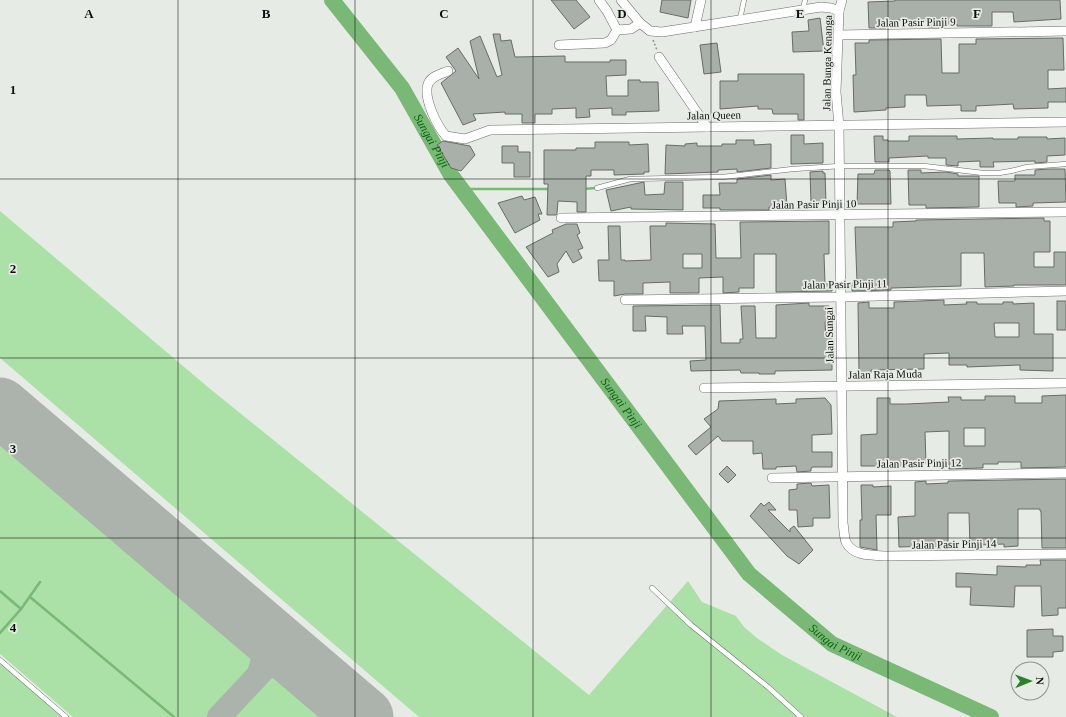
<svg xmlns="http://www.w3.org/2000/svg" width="1066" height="717" viewBox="0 0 1066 717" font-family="'Times New Roman',serif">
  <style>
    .green { fill: #abe0a7 }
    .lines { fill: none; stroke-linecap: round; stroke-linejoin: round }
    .stream { stroke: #79b875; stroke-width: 2.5 }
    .river { stroke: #79b875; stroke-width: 16 }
    .taxiway { stroke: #acb2ac; stroke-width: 24 }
    .runway { stroke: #acb2ac; stroke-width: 59 }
    .building { fill: #a9afa9; stroke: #676c66; fill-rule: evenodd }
    .service-casing { stroke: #676d67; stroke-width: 5.5 }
    .minor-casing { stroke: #676d67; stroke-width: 10 }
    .path { stroke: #8e928d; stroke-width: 1.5; stroke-dasharray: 2 2; stroke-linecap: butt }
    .service { stroke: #fff; stroke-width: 4.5 }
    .minor { stroke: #fff; stroke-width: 9 }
    .grid { fill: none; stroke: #0c0e0b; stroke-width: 1; stroke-opacity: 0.55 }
    .labels { text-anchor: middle; stroke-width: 3.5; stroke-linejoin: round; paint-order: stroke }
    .street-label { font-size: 11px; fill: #0c0e0b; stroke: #e6ece5 }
    .water-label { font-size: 12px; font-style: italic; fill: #05660a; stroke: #e6ece5 }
    .grid-label { font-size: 13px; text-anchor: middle; font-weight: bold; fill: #0c0e0b; stroke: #e6ece5; stroke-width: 3.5; stroke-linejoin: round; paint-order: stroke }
  </style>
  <rect width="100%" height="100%" fill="#e6ece5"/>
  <g class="green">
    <path d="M0 211 209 388 589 695 688 581 702 602 736 616 744 627 757 638 782 655 897 717H419L0 358Z"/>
    <path d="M0 441 254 657 255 663 251 670 209 717H73L0 654Z"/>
    <path d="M0 664 62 717H0Z"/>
    <path d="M277 677 324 717H231C245 701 256 682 277 677Z"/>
  </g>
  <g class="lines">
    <g class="stream">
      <path d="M461 189H550"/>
      <path d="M583 189 596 188"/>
      <path d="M0 591 21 609"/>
      <path d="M30 597 174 717"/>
      <path d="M0 633 21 609 40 582"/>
    </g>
    <path class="river" id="s1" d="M332 0 402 88 451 175 749 574 832 644 991 717"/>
    <g class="taxiway">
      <path d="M253 622C265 641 267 652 259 673"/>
      <path d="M219 717 264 669C280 661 295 663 311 672"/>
    </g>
    <path class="runway" d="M0 407 364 717"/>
  </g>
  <g class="building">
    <path d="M551 0H576L590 17 574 29Z"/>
    <path d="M662 0H691L688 18 660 12Z"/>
    <path d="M895 0H1060L1061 19 1014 22 1013 12H992V26H957V24L941 25V27H928V20H886V28H869L868 2 895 1Z"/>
    <path d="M820 18 824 51 793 52 792 32 809 31 808 20Z"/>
    <path d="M493 34H500L501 41 511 40 515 57 565 56V62H610V60H626V75L606 76 607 96H628V80H640V82H658L659 111 626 112V115H612V108L589 109 590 117 576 118V108L552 109V114H535V123H522V114H505V112L473 114 476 120 463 125 441 83 456 71 446 57 458 48 479 79 470 41 480 36 497 77 502 75Z"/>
    <path d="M1063 38 1064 70H1048V89L1066 88V102H1048V108L1014 109 1013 104 995 105 976 106V111H961V105L927 106 926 95H905V107L886 108V110L854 112 853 75H856L855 43H869V40L941 39 942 73H959V44H976V39Z"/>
    <path d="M717 43 721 72 704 74 700 45Z"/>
    <path d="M738 74H804V120H798V114H773L772 109H758V106L720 109V81H738Z"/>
    <path d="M791 135H804V144L823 143V163L791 164Z"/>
    <path d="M874 136H883V140H888V141H909V136H957V139L993 138V139H1018V137H1047V139L1065 138V155L1047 156V162L1035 163V161L993 162 994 167H980V161L958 162V166L946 165V158H928V156L889 158V162H875Z"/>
    <path d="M736 140H754V145L771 144V168L737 172V169L718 170V172L665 174 666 145 685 146V144L697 143V146H722V144H736Z"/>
    <path d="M443 141 470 146 475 155 461 171 451 168 437 145Z"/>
    <path d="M595 142H629V145L648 144 649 172H644V174L614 175V170H591V176H586V212H577V202L558 201 557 213 556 215H547L548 184H544V150H576V148H595Z"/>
    <path d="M502 146H518V152H530V177H514V163H502Z"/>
    <path d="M1048 169H1065L1066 202 1033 203V206L1016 207V203H999L998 181H1015V175H1035V170Z"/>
    <path d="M875 170H889L890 171 891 204H857L858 174H874Z"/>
    <path d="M908 170H921V173L946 172 958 174V176H979V207L926 208V205H909Z"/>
    <path d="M823 171V173H825L826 203H811L810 172Z"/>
    <path d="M771 175V180L785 179 787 206 769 207V210H720V208H703V195H720L719 183H737V179Z"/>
    <path d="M644 182 645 195 664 194 665 182H683V210L631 209V207L611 211 606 190Z"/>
    <path d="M522 196 524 200 535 197 542 214H538L540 220 515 233 498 203Z"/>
    <path d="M1044 218V221H1050V252H1034V267H1054V252H1066V285H1014V286L985 287 984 253H961V286L891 288V290L852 291V283H857L855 227H893V222L916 221V220Z"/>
    <path d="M829 221V254H824L825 284H832V291L776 292V254H754V288H739V292L723 293V277L699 278V293H670V282L643 283V294H625L614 296V281H599L598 260H609L608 226H620L621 260H625V261L651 260 650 226H666V223L715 224 716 258H741L740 222ZM683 254H702V268H683Z"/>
    <path d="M566 224H577L580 233 577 235 583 248 578 250 582 258 573 263 566 251 557 264 559 272 548 277 526 247 553 233 552 230Z"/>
    <path d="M944 300V305L967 304 966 302H977V304H1003V302H1013V304L1034 303V334H1053V371L1020 370V365L967 367V365H949V353L924 354V369L871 370V373H859L858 303 869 302V308H894V302ZM994 323H1019V337H995Z"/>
    <rect x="1057" y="301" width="9" height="29"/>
    <path d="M809 303V306H829L830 322H825L826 338H832V370L775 371V374H759V373H741L740 370 691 371 690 361 706 360 705 326H682L683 334H667V317L645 316 646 331H633V306L720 305 721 343H740V339H743L741 306H755L756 338H776V305Z"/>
    <path d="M1066 395V467L1021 468V462H998V464H983V468L949 469V431L925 432 926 463H911V466L893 467V468H879V466H861V435L877 434V398H890V404H907L949 402 948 397H961V400H985V396H1015V403H1042V396ZM964 428H985V446H964Z"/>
    <path d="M825 398 831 405 832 434 812 435V452H832V467H813L811 468V471L797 472 796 466 776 467V469H763L762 453 753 454V441H722L718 436 696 455 688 446 711 427 704 419 718 409 719 401 776 399V404L796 403V399Z"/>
    <path d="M727 466 736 475 728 483 719 474Z"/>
    <path d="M1066 479V548H1042L1041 511H1040V509H1018V546L1004 547V544L982 545V547H970L969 513H948V547H932V546L899 547 898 517 915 516V482L926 481V484L948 483V481Z"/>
    <path d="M811 483 812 486 829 485 830 518H813V526L798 527 797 510H789V490L797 489V484Z"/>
    <path d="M861 485H873V487L891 486V515H876L877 550 860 547V520H862Z"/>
    <path d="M769 502 776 510H768L790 532V529L794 526 813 550 799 564 787 556 750 516 761 503 764 506Z"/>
    <path d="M1040 560H1066V608H1058V615L1042 616 1041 586H1015L1014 607 970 605 971 587H956V573L997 575V566L1026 567V565H1041Z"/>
    <path d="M1053 629V636H1063V651L1053 652V657H1027V630Z"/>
  </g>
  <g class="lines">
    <g class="service-casing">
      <g id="service">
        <path d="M803 10 805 0"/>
        <path d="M740 19 744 0"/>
        <path d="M597 188 630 179 723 177 793 169 840 166H924L983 173H999L1011 171 1027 167 1066 164"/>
        <path d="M652 588 691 625 768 687 801 717"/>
        <path d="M0 660 66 717"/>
      </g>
    </g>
    <g class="minor-casing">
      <g id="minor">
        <path d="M599 0 607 11 617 30 631 29 640 23"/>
        <path d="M621 0 640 23 650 31 662 32 821 7 831 8 839 11"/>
        <path d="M842 0 839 11 836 92 839 126 843 523C844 529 844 537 846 542 853 557 874 555 887 556L1066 554"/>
        <path d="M695 27 701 0"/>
        <path d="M838 35 1066 31"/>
        <path d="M559 45 605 43 611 40 617 30"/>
        <path d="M659 57 707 127"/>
        <path d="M448 71C441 74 431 76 428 84 423 98 437 126 446 136L465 139 490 130 1066 122"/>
        <path d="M561 218 1066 212"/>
        <path d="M625 300 841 297 1066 291"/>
        <path d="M704 388 1066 383"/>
        <path d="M772 478 1066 473"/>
      </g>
    </g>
    <path class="path" d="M653 40 657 50"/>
    <use href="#service" class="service"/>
    <use href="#minor" class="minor"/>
  </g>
  <path class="grid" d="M178 0V717M355 0V717M533 0V717M711 0V717M888 0V717M0 179H1066M0 358H1066M0 538H1066"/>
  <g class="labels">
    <g class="street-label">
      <text transform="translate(916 22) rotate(-1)" y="4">Jalan Pasir Pinji 9</text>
      <text transform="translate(827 63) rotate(-89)" y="4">Jalan Bunga Kenanga</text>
      <text transform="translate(714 115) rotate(-1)" y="4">Jalan Queen</text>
      <text transform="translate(814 204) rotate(-1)" y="4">Jalan Pasir Pinji 10</text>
      <text transform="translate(845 284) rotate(-1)" y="4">Jalan Pasir Pinji 11</text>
      <text transform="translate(829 335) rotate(-91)" y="4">Jalan Sungai</text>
      <text transform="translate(885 374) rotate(-1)" y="4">Jalan Raja Muda</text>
      <text transform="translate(919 463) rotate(-1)" y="4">Jalan Pasir Pinji 12</text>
      <text transform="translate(954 544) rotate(-1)" y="4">Jalan Pasir Pinji 14</text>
    </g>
    <g class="water-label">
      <text dy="4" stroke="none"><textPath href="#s1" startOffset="173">Sungai Pinji</textPath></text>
      <text dy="4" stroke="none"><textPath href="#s1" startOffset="497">Sungai Pinji</textPath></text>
      <text dy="4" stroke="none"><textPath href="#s1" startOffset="821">Sungai Pinji</textPath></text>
    </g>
  </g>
  <g class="grid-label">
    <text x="89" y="18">A</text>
    <text x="266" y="18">B</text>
    <text x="444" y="18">C</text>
    <text x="622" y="18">D</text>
    <text x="800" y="18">E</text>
    <text x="977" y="18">F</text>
    <text x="13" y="94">1</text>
    <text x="13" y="273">2</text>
    <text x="13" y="453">3</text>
    <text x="13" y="632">4</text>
  </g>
  <g transform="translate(1030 681) rotate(89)"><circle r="19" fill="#e6ece5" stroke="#8f938e"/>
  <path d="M0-3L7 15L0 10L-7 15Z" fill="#2d802c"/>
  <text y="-6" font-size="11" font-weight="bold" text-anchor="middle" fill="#0c0e0b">N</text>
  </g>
</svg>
